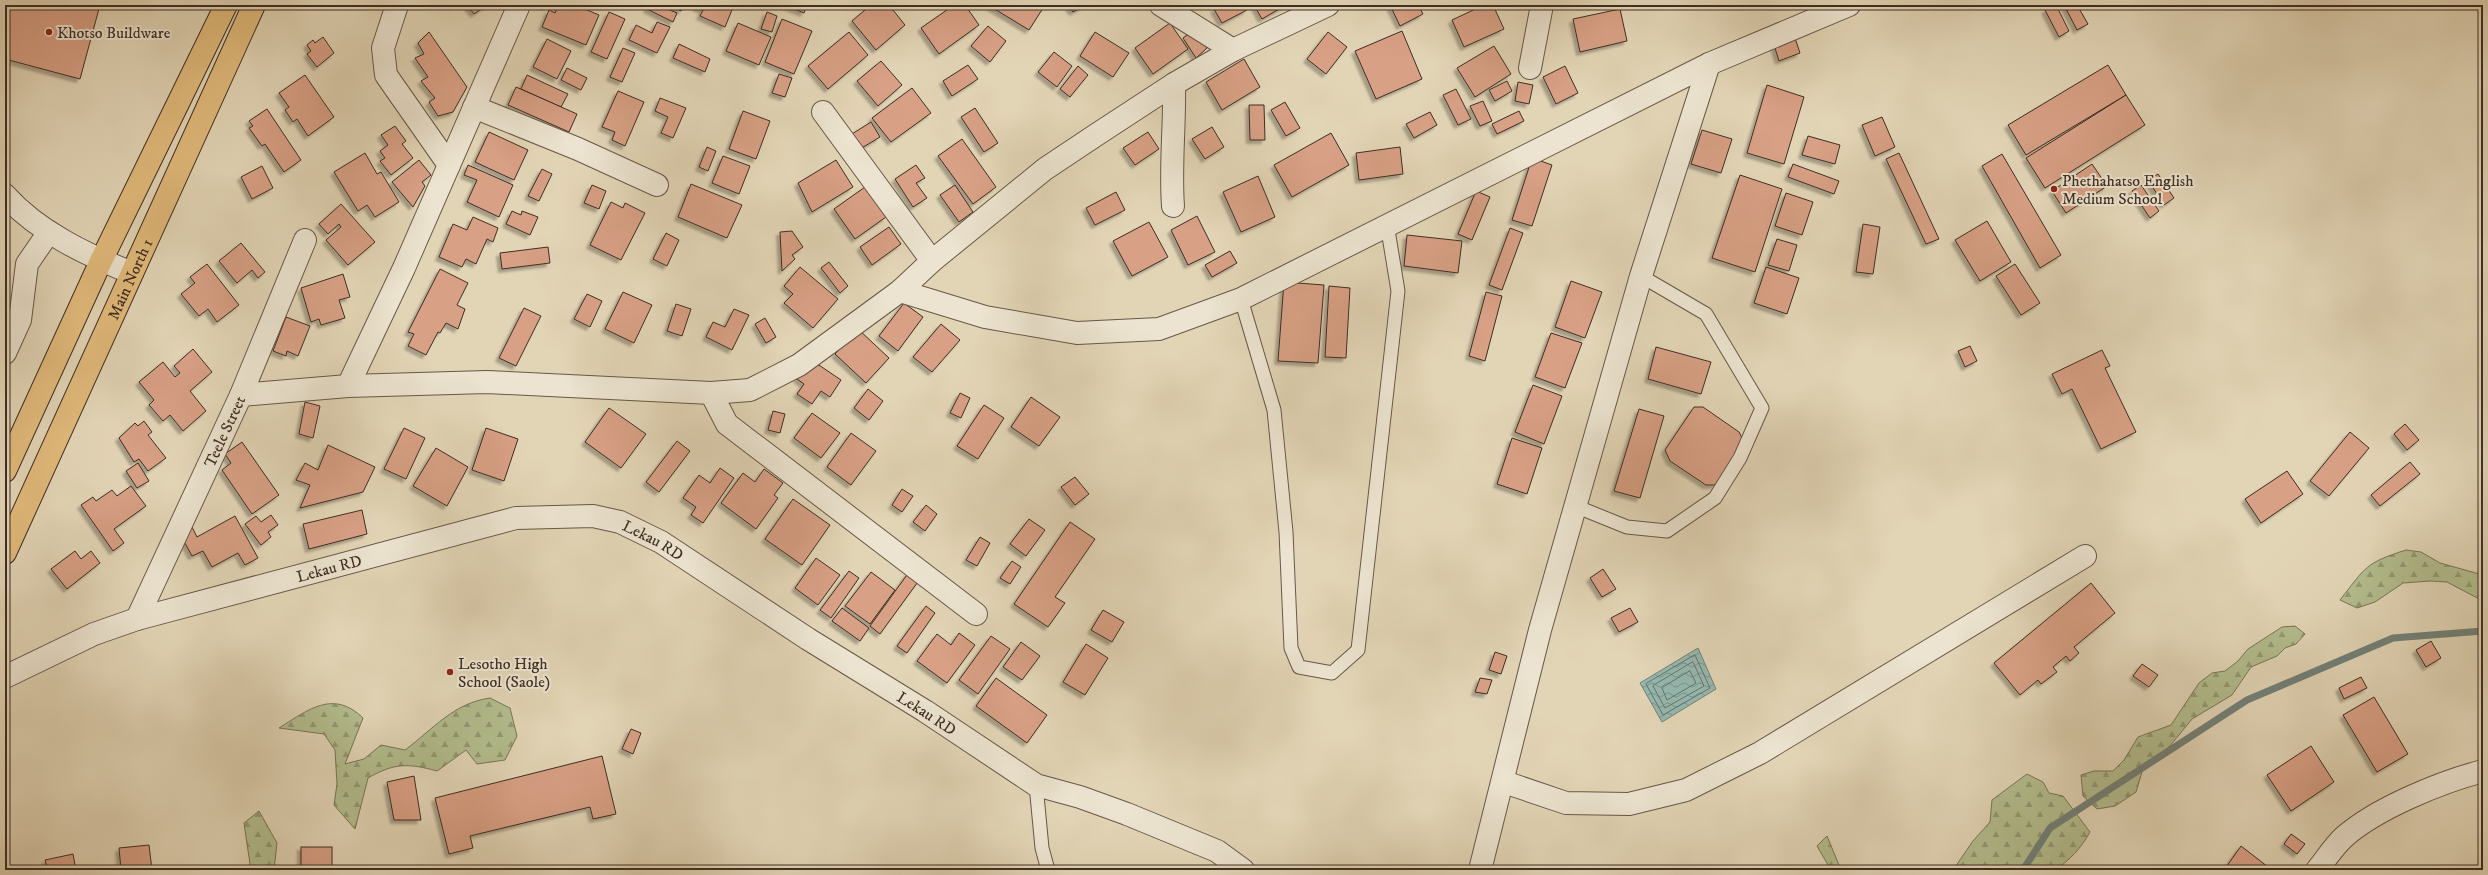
<svg xmlns="http://www.w3.org/2000/svg" width="2488" height="875" viewBox="0 0 2488 875" font-family="'IM FELL DW Pica',serif">
  <style>
    .forest { fill: url(#forest-firs); stroke: #787658 }
    .water { fill: url(#water-waves); stroke: #728178 }
    .lines { fill: none; stroke-linecap: round; stroke-linejoin: round }
    .shore { stroke: #6a736a; stroke-width: 1 }
    .stream { stroke: #728178; stroke-width: 7 }
    .building { fill: #d8a085; stroke: #3e2e23; filter: url(#shadow) }
    .service-casing { stroke: #675848; stroke-width: 15 }
    .minor-casing { stroke: #675848; stroke-width: 24 }
    .tertiary-casing { stroke: #675848; stroke-width: 24 }
    .primary-casing { stroke: #3e2e23; stroke-width: 24 }
    .service { stroke: #ece4d0; stroke-width: 13 }
    .minor { stroke: #ece4d0; stroke-width: 22 }
    .tertiary { stroke: #ece4d0; stroke-width: 22 }
    .primary { stroke: #e1ba7b; stroke-width: 22 }
    .poi-dot { fill: #8f2418; stroke: #ece4d0; stroke-width: 1.5 }
    .labels { text-anchor: middle; stroke-width: 4; stroke-linejoin: round; paint-order: stroke }
    .poi-label { font-size: 16px; fill: #3e2e23; stroke: #ece4d0; text-anchor: start }
    .street-label { font-size: 16px; fill: #3e2e23; stroke: #ece4d0 }
  </style>
  <defs>
    <pattern id="forest-firs" width="22" height="20" patternUnits="userSpaceOnUse"><rect width="22" height="20" fill="#b3bd8e"/><path d="M5 1l3.5 6h-7zM16 11l3.5 6h-7z" fill="#939a74"/></pattern>
    <pattern id="water-waves" width="16" height="10" patternUnits="userSpaceOnUse"><rect width="16" height="10" fill="#95b8b0"/><path d="M0 5q4-4 8 0t8 0" fill="none" stroke="#7b968f"/></pattern>
    <filter id="shadow"><feDropShadow dx="-3.5" dy="3.5" stdDeviation="1" flood-color="#0004"/></filter>
  </defs>
  <rect width="100%" height="100%" fill="#e2d5b6"/>
  <filter id="stains"><feTurbulence type="fractalNoise" baseFrequency=".005" numOctaves="4"/><feColorMatrix values="0 0 0 0 .2 0 0 0 0 .09 0 0 0 0 .02 0 0 0 .5 -.17"/></filter>
  <radialGradient id="worn" r=".72"><stop offset=".6" stop-color="#630" stop-opacity="0"/><stop offset="1" stop-color="#630" stop-opacity=".3"/></radialGradient>
  <g class="forest">
    <path d="M2406 550 2421 552 2440 563 2483 575V601L2447 582 2430 581 2403 583 2375 602 2357 608 2340 600C2366 567 2365 563 2406 550Z"/>
    <path d="M2295 626 2305 634 2296 644 2285 648 2277 656 2251 667 2232 695 2192 719 2169 747 2142 772 2136 792 2115 806 2097 809 2083 796 2081 775 2094 771H2113L2124 760 2138 737 2171 725 2199 683 2212 673 2225 671 2238 661 2248 649 2282 627Z"/>
    <path d="M490 698 510 708 517 736 505 760 477 764 466 750 437 771C408 763 394 763 368 778L355 829 334 805 337 784 335 750 324 734 279 728C308 710 333 689 363 718L345 764 364 759 381 745 405 750C433 729 454 703 490 698Z"/>
    <path d="M2027 774 2043 782 2049 793 2063 796 2090 832C2081 848 2070 860 2055 870H1953L1973 841 1990 822 1992 800Z"/>
    <path d="M259 811 277 843 274 870H248L250 864 244 823Z"/>
    <path d="M1827 836 1841 870H1831L1817 846Z"/>
  </g>
  <path class="water" d="M1698 648 1716 689 1662 722 1640 683Z"/>
  <g class="lines">
    <g class="shore">
      <path d="M1695 655 1710 688 1663 715 1646 684Z"/>
      <path d="M1693 662 1704 686 1665 708 1653 686Z"/>
      <path d="M1690 671 1696 683 1667 700 1662 688Z"/>
    </g>
    <path class="stream" d="M2023 870 2050 828 2247 700 2393 638 2483 631"/>
  </g>
  <g class="building">
    <path d="M5 5H100L80 79 5 59Z"/>
    <path d="M467 5H487L474 14Z"/>
    <path d="M559 5H575L599 15 586 45 542 27 549 10 555 13Z"/>
    <path d="M649 5H664L663 7 677 13 673 22 647 9Z"/>
    <path d="M670 5H684L681 11Z"/>
    <path d="M697 5H734L725 27 700 16 703 10 696 7Z"/>
    <path d="M785 5H807L804 13Z"/>
    <path d="M871 5H889L905 25 876 50 852 21Z"/>
    <path d="M954 5H965L979 25 939 54 921 28Z"/>
    <path d="M988 5H1045L1029 30Z"/>
    <path d="M1068 5H1085L1073 12Z"/>
    <path d="M1222 5H1244L1247 10 1222 23 1214 9Z"/>
    <path d="M1254 5H1286L1262 19Z"/>
    <path d="M1390 5H1418L1423 14 1400 26Z"/>
    <path d="M1484 5H1493L1504 29 1464 47 1452 20Z"/>
    <path d="M2056 5 2069 31 2059 37 2045 10Z"/>
    <path d="M2064 5H2077L2088 24 2077 30Z"/>
    <path d="M1620 9 1627 41 1580 52 1573 19Z"/>
    <path d="M609 12 625 19 607 59 591 52Z"/>
    <path d="M767 12 777 16 772 32 761 29Z"/>
    <path d="M782 19 812 31 794 74 765 62Z"/>
    <path d="M657 22 670 27 657 53 629 40 636 25 652 33Z"/>
    <path d="M738 23 771 37 759 65 726 51Z"/>
    <path d="M1170 23 1188 49 1153 74 1135 48Z"/>
    <path d="M988 26 1006 41 990 62 971 46Z"/>
    <path d="M1193 31 1207 48 1196 58 1183 38Z"/>
    <path d="M1402 31 1422 79 1376 99 1355 51Z"/>
    <path d="M429 32 467 87 453 112 438 116 429 102 435 98 421 81 428 77 415 58 424 54 418 43Z"/>
    <path d="M849 32 868 55 828 89 808 66Z"/>
    <path d="M1095 32 1129 53 1113 77 1080 56Z"/>
    <path d="M1328 32 1347 47 1326 74 1307 59Z"/>
    <path d="M323 37 334 53 317 67 307 54 311 51 307 45 313 40 315 43Z"/>
    <path d="M1795 38 1800 53 1779 61 1774 45Z"/>
    <path d="M547 39 571 51 557 79 533 67Z"/>
    <path d="M679 44 710 59 705 72 673 58Z"/>
    <path d="M1494 46 1511 74 1475 97 1457 68Z"/>
    <path d="M623 48 635 53 622 82 610 77Z"/>
    <path d="M1054 52 1072 66 1057 87 1038 72Z"/>
    <path d="M1244 59 1260 87 1222 110 1206 82Z"/>
    <path d="M881 61 902 85 878 106 857 81Z"/>
    <path d="M968 65 978 79 952 96 943 81Z"/>
    <path d="M2108 65 2126 95 2026 155 2008 125Z"/>
    <path d="M1078 66 1088 75 1070 97 1060 89Z"/>
    <path d="M1565 66 1578 93 1556 104 1543 77Z"/>
    <path d="M567 68 587 78 581 90 561 80Z"/>
    <path d="M779 74 792 78 785 97 772 93Z"/>
    <path d="M305 75 334 117 308 136 297 119 293 122 285 110 289 107 279 93Z"/>
    <path d="M527 75 568 94 561 107 521 89Z"/>
    <path d="M1507 81 1512 91 1495 101 1489 90Z"/>
    <path d="M1518 82 1533 85 1529 104 1515 101Z"/>
    <path d="M1767 85 1804 97 1784 164 1747 153Z"/>
    <path d="M516 87 577 114 569 132 508 105Z"/>
    <path d="M912 88 931 113 891 142 872 118Z"/>
    <path d="M1456 89 1471 119 1458 125 1443 95Z"/>
    <path d="M618 91 644 102 625 146 612 140 615 132 602 127Z"/>
    <path d="M2126 95 2145 125 2045 188 2026 158Z"/>
    <path d="M660 98 686 108 673 138 661 133 668 117 655 111Z"/>
    <path d="M1483 101 1492 121 1480 126 1470 106Z"/>
    <path d="M1285 102 1300 128 1286 136 1271 110Z"/>
    <path d="M1249 105H1264L1265 140H1250Z"/>
    <path d="M975 108 998 143 984 152 961 117Z"/>
    <path d="M267 109 301 160 284 172 265 144 262 146 249 128 253 126 249 121Z"/>
    <path d="M743 111 770 121 756 159 729 149Z"/>
    <path d="M1519 111 1524 121 1497 134 1492 124Z"/>
    <path d="M1430 112 1437 125 1414 138 1406 124Z"/>
    <path d="M1882 117 1895 147 1875 156 1862 125Z"/>
    <path d="M871 122 880 137 860 149 852 134Z"/>
    <path d="M395 126 406 141 402 144 413 158 391 175 380 161 385 158 380 151 388 145 381 135Z"/>
    <path d="M1212 127 1224 147 1205 159 1192 139Z"/>
    <path d="M1702 130 1732 139 1721 173 1691 164Z"/>
    <path d="M489 132 528 150 514 180 475 162Z"/>
    <path d="M1148 132 1159 149 1135 165 1123 148Z"/>
    <path d="M1331 133 1349 165 1292 197 1274 165Z"/>
    <path d="M1808 136 1840 145 1835 164 1802 155Z"/>
    <path d="M962 139 996 187 973 204 938 156Z"/>
    <path d="M707 147 716 151 708 171 699 167Z"/>
    <path d="M1400 147 1403 174 1359 180 1356 153Z"/>
    <path d="M365 153 377 174 381 172 399 202 375 217 367 205 358 211 334 172Z"/>
    <path d="M1899 153 1939 239 1926 244 1886 159Z"/>
    <path d="M2002 154 2061 255 2040 268 1982 166Z"/>
    <path d="M723 156 750 166 739 194 712 183Z"/>
    <path d="M1532 158 1552 165 1532 226 1512 220Z"/>
    <path d="M419 160 431 175 422 182 425 186 413 207 392 182Z"/>
    <path d="M836 160 853 187 812 212 798 183Z"/>
    <path d="M1793 164 1839 181 1834 194 1788 177Z"/>
    <path d="M2092 164 2107 186 2066 213 2052 191Z"/>
    <path d="M468 165 513 185 499 217 467 202 477 180 464 175Z"/>
    <path d="M916 165 925 178 916 183 927 198 913 207 895 179Z"/>
    <path d="M262 166 273 188 252 199 241 177Z"/>
    <path d="M542 169 552 174 539 201 528 196Z"/>
    <path d="M2158 174 2174 198 2164 205 2148 180Z"/>
    <path d="M1740 175 1782 189 1755 272 1712 258Z"/>
    <path d="M1258 176 1275 217 1241 232 1223 192Z"/>
    <path d="M691 184 742 205 727 238 678 217Z"/>
    <path d="M592 185 606 191 599 209 584 203Z"/>
    <path d="M955 185 973 212 959 222 940 195Z"/>
    <path d="M2141 185 2159 211 2150 218 2132 191Z"/>
    <path d="M865 187 886 217 855 239 834 209Z"/>
    <path d="M1476 191 1490 197 1472 240 1458 234Z"/>
    <path d="M1116 192 1125 210 1095 225 1086 208Z"/>
    <path d="M1786 193 1813 202 1802 235 1775 226Z"/>
    <path d="M611 202 623 208 625 203 645 213 621 260 590 245Z"/>
    <path d="M341 204 375 242 348 265 326 240 341 227 339 224 328 234 319 224Z"/>
    <path d="M512 211 521 215 522 211 538 217 530 235 506 224Z"/>
    <path d="M1197 216 1215 252 1188 265 1171 230Z"/>
    <path d="M473 217 498 228 493 242 487 239 476 264 466 259 462 267 439 257 453 224 467 230Z"/>
    <path d="M1987 221 2011 262 1980 281 1955 240Z"/>
    <path d="M1149 222 1168 257 1132 276 1113 241Z"/>
    <path d="M1863 224 1880 227 1873 274 1856 272Z"/>
    <path d="M889 227 901 244 872 265 860 247Z"/>
    <path d="M1510 228 1523 233 1502 290 1489 285Z"/>
    <path d="M792 231 803 247 792 255 795 259 782 271 780 232Z"/>
    <path d="M666 233 679 240 667 266 653 259Z"/>
    <path d="M1407 235 1462 241 1458 273 1404 266Z"/>
    <path d="M1777 239 1797 245 1789 271 1768 265Z"/>
    <path d="M241 243 265 272 258 278 252 270 237 283 219 261Z"/>
    <path d="M548 247 550 263 502 269 500 253Z"/>
    <path d="M1230 251 1237 263 1212 277 1205 265Z"/>
    <path d="M829 262 848 286 840 293 821 268Z"/>
    <path d="M207 264 239 305 217 322 208 309 199 316 181 294 195 283 190 277Z"/>
    <path d="M2015 264 2040 303 2021 315 1996 276Z"/>
    <path d="M800 267 838 299 813 328 784 303 793 294 784 286Z"/>
    <path d="M1766 267 1799 278 1787 314 1754 303Z"/>
    <path d="M440 269 468 283 457 305 465 309 458 329 446 323 440 333 438 332 426 355 408 346 414 334 408 332Z"/>
    <path d="M343 274 350 297 339 300 345 318 321 325 319 319 311 322 301 288Z"/>
    <path d="M1571 281 1602 292 1585 338 1555 327Z"/>
    <path d="M1284 282 1324 285 1318 363 1278 361Z"/>
    <path d="M1329 286 1350 288 1346 358 1325 357Z"/>
    <path d="M623 292 652 305 634 343 605 329Z"/>
    <path d="M1486 292 1502 296 1485 361 1469 356Z"/>
    <path d="M587 294 602 301 590 327 574 319Z"/>
    <path d="M904 303 923 317 898 351 879 336Z"/>
    <path d="M676 304 691 309 682 336 667 331Z"/>
    <path d="M524 308 541 316 516 366 499 358Z"/>
    <path d="M734 309 749 315 732 350 706 337 713 322 725 327Z"/>
    <path d="M286 317 310 326 298 356 287 351 286 356 273 351Z"/>
    <path d="M765 318 776 337 766 343 755 324Z"/>
    <path d="M941 324 960 340 932 372 913 357Z"/>
    <path d="M858 329 889 358 866 383 835 354Z"/>
    <path d="M1551 333 1582 343 1565 388 1535 377Z"/>
    <path d="M1970 346 1977 361 1965 367 1958 351Z"/>
    <path d="M1656 347 1711 362 1701 394 1648 379Z"/>
    <path d="M193 349 212 372 190 391 206 411 183 431 170 415 163 421 149 405 154 400 139 382 163 362 175 377 180 373 174 366Z"/>
    <path d="M2102 350 2110 366 2105 368 2136 432 2101 449 2072 389 2062 394 2052 374Z"/>
    <path d="M810 359 841 380 830 397 821 391 812 404 797 394 804 384 797 379Z"/>
    <path d="M1533 385 1562 396 1544 444 1515 432Z"/>
    <path d="M868 389 883 401 869 420 854 408Z"/>
    <path d="M960 393 970 398 961 418 950 413Z"/>
    <path d="M1031 397 1060 417 1039 446 1011 427Z"/>
    <path d="M305 402 320 406 313 438 299 434Z"/>
    <path d="M984 405 1004 418 978 459 957 446Z"/>
    <path d="M1694 407H1703L1739 432 1744 442 1715 485H1706L1670 461 1665 450Z"/>
    <path d="M609 408 646 434 621 468 585 442Z"/>
    <path d="M1639 409 1664 416 1640 498 1614 491Z"/>
    <path d="M773 411 785 414 780 433 768 430Z"/>
    <path d="M812 413 840 433 821 458 794 438Z"/>
    <path d="M144 421 152 432 148 435 166 458 148 471 139 459 134 462 119 438 135 423 138 426Z"/>
    <path d="M2405 424 2419 440 2407 450 2394 434Z"/>
    <path d="M404 428 425 438 406 479 384 469Z"/>
    <path d="M486 428 518 439 504 481 472 470Z"/>
    <path d="M2350 432 2369 448 2329 496 2310 481Z"/>
    <path d="M851 433 876 451 851 485 827 467Z"/>
    <path d="M1512 438 1542 448 1527 494 1497 484Z"/>
    <path d="M677 441 690 451 659 492 646 482Z"/>
    <path d="M242 442 279 495 252 514 222 470 231 463 225 454Z"/>
    <path d="M328 445 375 467 363 492 300 508 310 485 296 480 305 463 318 470Z"/>
    <path d="M436 448 468 467 447 506 413 486Z"/>
    <path d="M2410 462 2420 474 2380 506 2371 495Z"/>
    <path d="M138 463 149 481 137 488 126 471Z"/>
    <path d="M720 468 734 478 703 523 691 515 696 507 683 498 699 475 710 483Z"/>
    <path d="M764 469 783 483 774 495 778 498 756 529 721 503 743 473 755 482Z"/>
    <path d="M2287 471 2303 494 2261 523 2245 499Z"/>
    <path d="M1075 477 1089 494 1075 505 1061 487Z"/>
    <path d="M131 486 146 506 114 529 124 543 113 551 81 505 93 497 96 501 112 490 117 496Z"/>
    <path d="M902 489 913 496 902 512 892 505Z"/>
    <path d="M793 499 830 525 802 565 765 539Z"/>
    <path d="M926 505 937 514 925 531 913 522Z"/>
    <path d="M362 510 367 534 309 549 303 524Z"/>
    <path d="M271 515 278 525 268 532 271 537 261 545 245 524 256 516 261 522Z"/>
    <path d="M235 516 258 558 245 565 238 553 212 567 203 551 192 556 180 534 192 527 197 537Z"/>
    <path d="M1029 519 1045 530 1026 556 1010 544Z"/>
    <path d="M1070 522 1095 539 1055 597 1065 603 1048 627 1014 604Z"/>
    <path d="M980 537 990 543 977 566 966 560Z"/>
    <path d="M75 551 81 559 91 551 100 563 67 589 51 569Z"/>
    <path d="M816 558 840 575 818 605 795 588Z"/>
    <path d="M1012 561 1021 567 1010 584 1000 578Z"/>
    <path d="M1603 569 1616 589 1602 597 1590 578Z"/>
    <path d="M849 571 859 578 831 618 820 610Z"/>
    <path d="M871 572 895 590 870 624 845 606Z"/>
    <path d="M909 572 920 579 880 634 870 626Z"/>
    <path d="M2091 583 2115 613 2074 647 2079 653 2070 661 2066 656 2053 667 2057 672 2041 684 2038 680 2020 695 1994 663Z"/>
    <path d="M926 606 935 613 907 653 897 646Z"/>
    <path d="M842 608 869 628 860 641 832 621Z"/>
    <path d="M1630 608 1638 622 1619 632 1611 618Z"/>
    <path d="M1103 610 1124 622 1112 642 1091 630Z"/>
    <path d="M959 633 975 645 947 683 917 661 937 634 951 645Z"/>
    <path d="M991 636 1010 649 978 694 959 680Z"/>
    <path d="M2431 641 2441 658 2426 667 2416 650Z"/>
    <path d="M1021 642 1040 656 1022 680 1003 667Z"/>
    <path d="M1086 644 1108 658 1085 695 1063 682Z"/>
    <path d="M1495 652 1507 656 1501 674 1489 670Z"/>
    <path d="M2142 664 2158 675 2149 687 2133 676Z"/>
    <path d="M2361 677 2367 688 2344 699 2339 688Z"/>
    <path d="M996 678 1047 715 1027 743 976 706Z"/>
    <path d="M1480 678 1492 680 1487 694 1475 692Z"/>
    <path d="M2374 697 2408 754 2377 772 2343 715Z"/>
    <path d="M631 729 641 733 633 754 622 749Z"/>
    <path d="M2311 746 2334 782 2291 811 2267 775Z"/>
    <path d="M602 756 616 814 593 819 590 807 470 836 473 848 449 854 435 798Z"/>
    <path d="M414 776 421 820H394L387 782Z"/>
    <path d="M2291 834 2305 844 2297 854 2284 844Z"/>
    <path d="M149 845 152 870H121L119 848Z"/>
    <path d="M2241 846 2272 870H2224Z"/>
    <rect x="301" y="847" width="31" height="23"/>
    <path d="M73 854 76 870H48L45 860Z"/>
    <path d="M2483 862V870H2475L2479 864Z"/>
    <path d="M542 866 543 870H529Z"/>
  </g>
  <g class="lines">
    <g class="service-casing">
      <g id="service">
        <path d="M1241 299 1274 410 1286 532 1291 648 1299 667 1332 673 1358 650 1398 291 1387 224"/>
        <path d="M1575 506 1627 527 1667 531 1715 498 1740 458 1762 408 1706 314 1641 276"/>
        <path d="M1036 785 1042 848 1048 870"/>
      </g>
    </g>
    <g class="minor-casing">
      <g id="minor">
        <path d="M397 5 383 48 386 75 449 165"/>
        <path d="M1161 5 1233 50"/>
        <path d="M1530 68 1542 5"/>
        <path d="M474 107 578 149 657 185"/>
        <path d="M823 112 932 261"/>
        <path d="M5 195C38 232 87 255 132 273"/>
        <path d="M1173 206C1170 166 1175 125 1174 84"/>
        <path d="M900 291 985 317 1077 333 1159 329 1241 299 1709 64 1849 5"/>
        <path d="M5 353 20 320 27 264 49 232"/>
        <path d="M348 386 404 268 519 5"/>
        <path d="M711 393 727 424 976 614"/>
        <path d="M241 395 348 386 487 382 711 393 750 390 799 365 900 291 932 261 1045 169 1096 135 1174 84 1233 50 1328 5"/>
        <path id="s1" d="M137 619 241 395 305 240"/>
        <path id="s2" d="M5 677 94 634 137 619 516 518 593 516 620 522 661 542 808 639 925 711 1036 785 1080 797 1127 814 1217 851 1243 870"/>
        <path d="M1504 782 1566 803 1629 804 1686 790 1760 753 2085 556"/>
        <path d="M1480 870 1540 630 1641 276 1709 64"/>
      </g>
    </g>
    <g class="tertiary-casing">
      <path id="tertiary" d="M2317 870C2326 859 2334 846 2344 837 2377 808 2441 782 2483 771"/>
    </g>
    <g class="primary-casing">
      <g id="primary">
        <path d="M5 471 101 261 226 5"/>
        <path id="s3" d="M5 553 254 5"/>
      </g>
    </g>
    <use href="#service" class="service"/>
    <use href="#minor" class="minor"/>
    <use href="#tertiary" class="tertiary"/>
    <use href="#primary" class="primary"/>
  </g>
  <g class="poi-dot">
    <circle cx="49" cy="32" r="4"/>
    <circle cx="2054" cy="189" r="4"/>
    <circle cx="450" cy="672" r="4"/>
  </g>
  <g class="labels">
    <g class="poi-label">
      <text x="57" y="38">Khotso Buildware</text>
      <text x="2062" y="186">Phethahatso English<tspan x="2062" dy="18">Medium School</tspan></text>
      <text x="458" y="669">Lesotho High<tspan x="458" dy="18">School (Saole)</tspan></text>
    </g>
    <g class="street-label">
      <text dy="6" stroke="none"><textPath href="#s3" startOffset="301">Main North 1</textPath></text>
      <text dy="6" stroke="none"><textPath href="#s1" startOffset="207">Teele Street</textPath></text>
      <text dy="6" stroke="none"><textPath href="#s2" startOffset="679">Lekau RD</textPath></text>
      <text dy="6" stroke="none"><textPath href="#s2" startOffset="343">Lekau RD</textPath></text>
      <text dy="6" stroke="none"><textPath href="#s2" startOffset="1003">Lekau RD</textPath></text>
    </g>
  </g>
  <rect width="2488" height="875" fill="none" stroke="#e2d5b6" stroke-width="20"/>
  <rect x="6" y="6" width="2476" height="863" fill="none" stroke="#3e2e23" stroke-width="2"/>
  <rect x="10" y="10" width="2468" height="855" fill="none" stroke="#3e2e23"/>
  <rect width="100%" height="100%" filter="url(#stains)"/>
  <rect width="100%" height="100%" fill="url(#worn)"/>
</svg>
